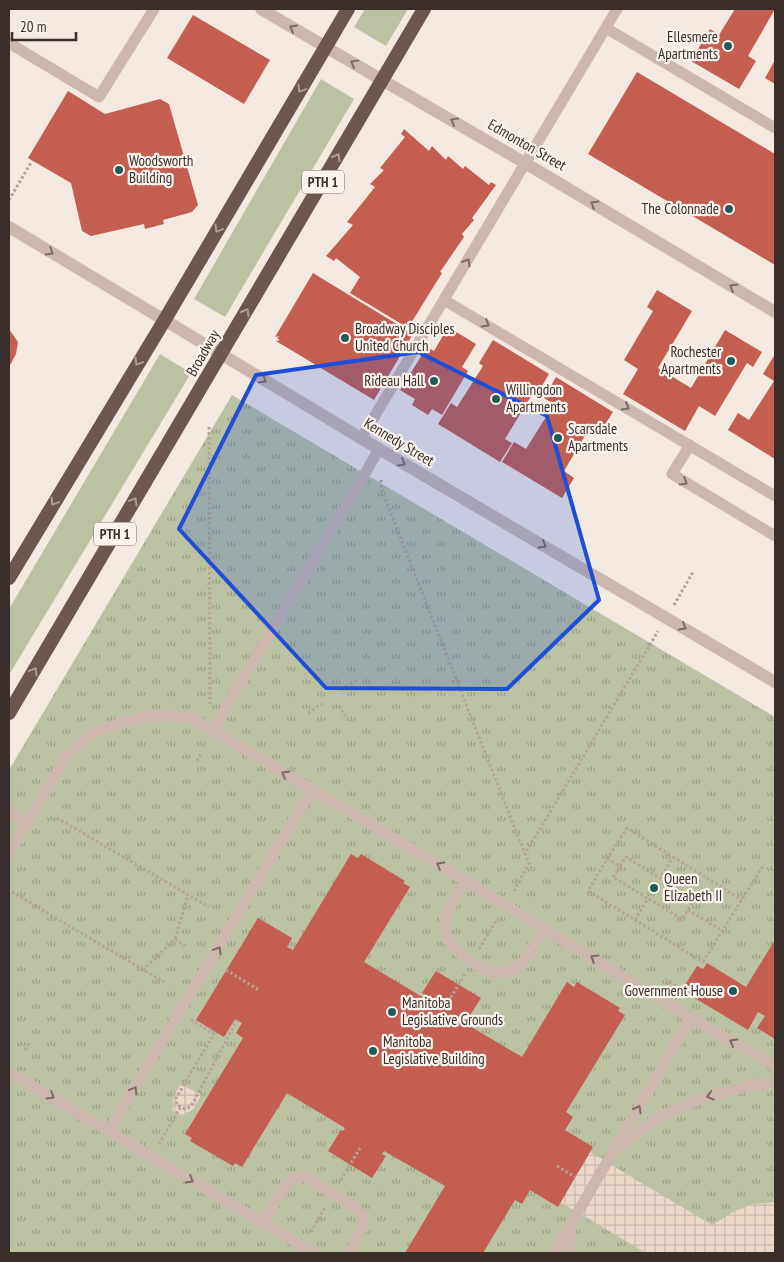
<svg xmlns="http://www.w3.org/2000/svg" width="784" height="1262" viewBox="0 0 784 1262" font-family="'PT Sans Narrow',sans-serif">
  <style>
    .green { fill: #bbc2a1 }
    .park { fill: url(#park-tufts) }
    .plaza { fill: url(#plaza-grid) }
    .building { fill: #c35e50 }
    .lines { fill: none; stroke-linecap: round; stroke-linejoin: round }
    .path { stroke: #b7a197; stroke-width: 3; stroke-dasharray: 2.5 2.5; stroke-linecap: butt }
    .service { stroke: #cbb7ad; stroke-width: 11 }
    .minor { stroke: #cbb7ad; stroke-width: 12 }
    .tertiary { stroke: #cbb7ad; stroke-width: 12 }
    .trunk { stroke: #6b5650; stroke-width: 14 }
    .oneway { stroke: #7b6c66 }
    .oneway2 { stroke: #ab9d97 }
    .marked { fill: #1d4ed8; fill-opacity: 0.2; stroke: #1d4ed8; stroke-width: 4; stroke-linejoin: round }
    .poi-dot { fill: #215b58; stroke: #faf3ee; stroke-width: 2 }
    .labels { text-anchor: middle; stroke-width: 4.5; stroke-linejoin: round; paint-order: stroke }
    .shield { fill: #faf3ee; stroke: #746966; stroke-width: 1 }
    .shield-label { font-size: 14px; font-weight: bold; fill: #3a2e2b }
    .poi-label { font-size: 15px; fill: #3a2e2b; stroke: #faf3ee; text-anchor: start }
    .street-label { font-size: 15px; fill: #3a2e2b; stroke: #faf3ee }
  </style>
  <defs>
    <pattern id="park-tufts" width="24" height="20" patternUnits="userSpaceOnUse" patternTransform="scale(1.25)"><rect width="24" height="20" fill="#bbc2a1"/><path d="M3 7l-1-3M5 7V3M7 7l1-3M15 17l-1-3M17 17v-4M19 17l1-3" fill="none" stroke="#999e83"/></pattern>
    <pattern id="plaza-grid" width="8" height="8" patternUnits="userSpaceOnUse" patternTransform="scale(1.25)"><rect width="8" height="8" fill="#ead8c9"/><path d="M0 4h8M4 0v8" fill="none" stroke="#c9baad"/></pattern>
  </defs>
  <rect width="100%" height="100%" fill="#f3e9e1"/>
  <g class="green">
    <path d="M365 9H408L386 46 354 27Z"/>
    <path d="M321 79 354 99 225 317 194 299Z"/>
    <path d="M160 354 191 373 9 675V609Z"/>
  </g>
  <path class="park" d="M232 395 775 717V1253H9V770Z"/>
  <g class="plaza">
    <path d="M181 1084 201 1095 195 1107 191 1111 185 1113 183 1116 172 1110 174 1106 173 1099 174 1095Z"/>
    <path d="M590 1152 712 1225 735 1211 753 1204 775 1202V1253H646L560 1202Z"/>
  </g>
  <g class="building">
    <path d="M735 9H775L748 56 756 61 739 89 691 61 710 29 719 35Z"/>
    <path d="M193 15 270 60 244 104 167 58Z"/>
    <path d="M775 60V84L765 78Z"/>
    <path d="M637 72 775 154V265L588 154Z"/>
    <path d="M68 91 105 114 160 99 169 104 198 205 192 212 163 220 164 224 145 229 144 224 91 236 82 231 71 183 28 158Z"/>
    <path d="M404 129 429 151 432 146 446 160 448 156 463 169 465 166 489 185 491 182 496 185 472 218 474 220 462 234 464 237 440 272 442 273 408 328 350 293 360 277 336 258 334 261 326 256 353 225 347 222 375 187 370 184 384 170 380 168 405 137 401 134Z"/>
    <path d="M313 273 413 334 374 400 276 341 280 340 277 338 279 336 275 337Z"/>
    <path d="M657 290 692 311 658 368 691 388 725 330 762 352 753 367 747 363 715 416 699 406 685 431 623 394 638 369 624 360 653 311 647 307Z"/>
    <path d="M448 327 476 344 462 367 468 371 442 415 432 409 428 415 412 405 415 399 400 390 427 347 434 351Z"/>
    <path d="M9 329 18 342 16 354 9 367Z"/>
    <path d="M493 340 549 374 536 396 533 393 505 439 512 443 500 462 438 424 451 403 457 407 483 366 479 363Z"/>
    <path d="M775 354V459L728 430 738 413 749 420 774 381 763 374Z"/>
    <path d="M556 377 613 412 599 434 589 429 564 471 574 478 562 498 502 462 514 442 526 449 554 404 544 398Z"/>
    <path d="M351 854 358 858 361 854 405 881 403 883 410 887 364 962 424 998 426 995 422 993 436 971 481 998 467 1020 465 1019 463 1022 522 1057 567 982 574 987 577 982 620 1008 618 1011 625 1015 566 1112 573 1117 565 1130 593 1147 558 1207 530 1190 522 1204 515 1200 483 1253H405L445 1186 384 1151 382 1154 386 1156 372 1178 328 1151 341 1130 343 1131 345 1128 287 1093 242 1167 235 1163 233 1166 190 1141 192 1138 185 1134 243 1038 236 1033 242 1023 235 1019 224 1037 196 1020 204 1007 258 918 292 938 287 947 293 950Z"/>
    <path d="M775 940V1039L757 1028 765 1016 758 1012 748 1030 688 994 691 989 685 985 697 966 703 969 707 963 746 987Z"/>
  </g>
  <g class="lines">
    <g class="path">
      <path d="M9 200 32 161"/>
      <path d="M209 427 210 704"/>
      <path d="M381 480V488L525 854"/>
      <path d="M674 605 693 572"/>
      <path d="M315 673 324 686"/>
      <path d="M342 690 356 680"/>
      <path d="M339 706 348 720"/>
      <path d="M308 713 322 704"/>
      <path d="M197 761 201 754"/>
      <path d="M57 818 209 907"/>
      <path d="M673 857 742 900"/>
      <path d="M607 859 627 828 673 857 660 878"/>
      <path d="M620 866 626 857 694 899 682 919 613 877 620 866 607 859 588 891 703 962 764 864"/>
      <path d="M514 891 529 863 525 854 658 631"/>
      <path d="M12 892 164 982"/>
      <path d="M688 910 723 931"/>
      <path d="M635 920 648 898"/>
      <path d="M175 939 186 946"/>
      <path d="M479 949 498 918"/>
      <path d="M143 970 175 939 188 895"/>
      <path d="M226 970 259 990"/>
      <path d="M666 984 668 981 686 992 688 987"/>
      <path d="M448 1002 465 974"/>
      <path d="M191 1020 214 1034 176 1098 177 1105 185 1109 190 1107 193 1103 237 1020"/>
      <path d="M25 1050 29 1043"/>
      <path d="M159 1144 180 1108"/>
      <path d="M557 1166 575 1177"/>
      <path d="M341 1180 360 1148"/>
      <path d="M311 1232 325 1207"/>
    </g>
    <g class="service">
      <path d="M606 28 775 128"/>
      <path d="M9 43 99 97 154 9"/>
      <path d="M444 300 775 496"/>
      <path d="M361 439 617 9"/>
      <path d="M690 445 672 474 775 536"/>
      <path d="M212 731 351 498 379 449"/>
      <path d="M9 854 67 755 93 733 126 721 158 715 192 718 466 881 691 1018 775 1066"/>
      <path d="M466 881C457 895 444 911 445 929 446 948 474 965 490 972 494 974 504 972 509 971 527 965 535 943 545 928"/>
      <path d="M9 1072 314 1253"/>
      <path d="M109 1131 312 790"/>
      <path d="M618 1148 661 1116 706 1097 753 1085 775 1084"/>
      <path d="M263 1223 287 1184 296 1177H306L356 1208 363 1216 362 1228 350 1253"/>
      <path d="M554 1253 691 1018"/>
      <path d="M568 1253 571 1228"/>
    </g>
    <g class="minor">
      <path d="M382 80 525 163 775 312"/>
      <path d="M221 354 379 449 775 682"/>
    </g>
    <g class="tertiary">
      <path d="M261 9 382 80"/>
      <path d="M9 227 221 354"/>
      <path d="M9 812 27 823"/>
    </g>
    <g class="trunk">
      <path d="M9 578 164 321 348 9"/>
      <path d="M9 713 424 9"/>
    </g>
  </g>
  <defs><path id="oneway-chevron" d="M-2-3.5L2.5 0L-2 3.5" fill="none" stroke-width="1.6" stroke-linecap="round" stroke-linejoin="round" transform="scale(1.25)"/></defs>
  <g class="oneway">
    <use href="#oneway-chevron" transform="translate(293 28) rotate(-150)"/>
    <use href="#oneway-chevron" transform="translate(354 63) rotate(-150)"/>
    <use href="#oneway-chevron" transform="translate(454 121) rotate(-150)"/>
    <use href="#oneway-chevron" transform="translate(594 204) rotate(-149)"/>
    <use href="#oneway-chevron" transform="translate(50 252) rotate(31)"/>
    <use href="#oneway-chevron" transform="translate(467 262) rotate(-59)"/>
    <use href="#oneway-chevron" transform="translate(733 287) rotate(-149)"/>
    <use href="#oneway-chevron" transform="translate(486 324) rotate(31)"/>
    <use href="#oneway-chevron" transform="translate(263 380) rotate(31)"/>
    <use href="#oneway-chevron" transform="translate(626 407) rotate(31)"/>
    <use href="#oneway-chevron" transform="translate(402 463) rotate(30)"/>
    <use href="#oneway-chevron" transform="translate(684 482) rotate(31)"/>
    <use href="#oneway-chevron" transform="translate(543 545) rotate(30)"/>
    <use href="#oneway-chevron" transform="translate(683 627) rotate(30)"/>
    <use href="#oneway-chevron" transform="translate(285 774) rotate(-150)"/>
    <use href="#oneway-chevron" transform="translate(440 865) rotate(-149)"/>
    <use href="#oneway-chevron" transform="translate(218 950) rotate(-59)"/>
    <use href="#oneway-chevron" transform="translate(594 958) rotate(-148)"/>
    <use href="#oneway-chevron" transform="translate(733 1042) rotate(-150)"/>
    <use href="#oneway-chevron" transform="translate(134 1090) rotate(-59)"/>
    <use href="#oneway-chevron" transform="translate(51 1096) rotate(31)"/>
    <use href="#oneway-chevron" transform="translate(710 1096) rotate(164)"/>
    <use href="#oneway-chevron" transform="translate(638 1109) rotate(-60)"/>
    <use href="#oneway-chevron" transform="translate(190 1180) rotate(31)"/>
  </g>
  <g class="oneway2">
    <use href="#oneway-chevron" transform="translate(301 89) rotate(121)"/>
    <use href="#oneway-chevron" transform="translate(337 157) rotate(-60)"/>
    <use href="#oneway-chevron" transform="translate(218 229) rotate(121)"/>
    <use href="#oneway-chevron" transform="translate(246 312) rotate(-60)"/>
    <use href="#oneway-chevron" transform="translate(138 362) rotate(121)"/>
    <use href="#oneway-chevron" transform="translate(134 501) rotate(-59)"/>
    <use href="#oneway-chevron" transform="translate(54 502) rotate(121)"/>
    <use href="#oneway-chevron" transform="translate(34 671) rotate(-59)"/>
  </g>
  <path class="marked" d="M418 352 547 416 599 600 507 689 326 688 179 529 256 375Z"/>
  <g class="poi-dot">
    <circle cx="728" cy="46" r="5"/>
    <circle cx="119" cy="170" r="5"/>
    <circle cx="729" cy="209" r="5"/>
    <circle cx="345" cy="338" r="5"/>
    <circle cx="731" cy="361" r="5"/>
    <circle cx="434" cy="381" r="5"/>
    <circle cx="496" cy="399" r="5"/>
    <circle cx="558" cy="438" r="5"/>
    <circle cx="654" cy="888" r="5"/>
    <circle cx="733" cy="991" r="5"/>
    <circle cx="392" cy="1012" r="5"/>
    <circle cx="373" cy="1051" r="5"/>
  </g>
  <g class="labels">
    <g class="shield">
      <rect x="302" y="170.5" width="42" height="23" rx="4"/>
      <rect x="94" y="522.5" width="42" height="23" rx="4"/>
    </g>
    <g class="shield-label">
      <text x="323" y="187">PTH 1</text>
      <text x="115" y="539">PTH 1</text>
    </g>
    <g class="poi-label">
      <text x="718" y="42" text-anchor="end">Ellesmere<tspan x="718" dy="17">Apartments</tspan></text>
      <text x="129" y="166">Woodsworth<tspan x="129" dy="17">Building</tspan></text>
      <text x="719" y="214" text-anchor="end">The Colonnade</text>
      <text x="355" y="334">Broadway Disciples<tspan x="355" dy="17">United Church</tspan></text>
      <text x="721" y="357" text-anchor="end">Rochester<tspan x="721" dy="17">Apartments</tspan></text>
      <text x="424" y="386" text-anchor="end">Rideau Hall</text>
      <text x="506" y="395">Willingdon<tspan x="506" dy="17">Apartments</tspan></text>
      <text x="568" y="434">Scarsdale<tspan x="568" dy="17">Apartments</tspan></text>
      <text x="664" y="884">Queen<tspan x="664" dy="17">Elizabeth II</tspan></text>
      <text x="723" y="996" text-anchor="end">Government House</text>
      <text x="402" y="1008">Manitoba<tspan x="402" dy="17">Legislative Grounds</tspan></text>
      <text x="383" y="1047">Manitoba<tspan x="383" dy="17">Legislative Building</tspan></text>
    </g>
    <g class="street-label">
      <text transform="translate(527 145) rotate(30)" y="5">Edmonton Street</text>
      <text transform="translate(203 353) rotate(-60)" y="5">Broadway</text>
      <text transform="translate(399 442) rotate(31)" y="5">Kennedy Street</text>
    </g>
  </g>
  <rect width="784" height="1262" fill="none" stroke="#3a2e2b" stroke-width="20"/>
  <path d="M12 32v8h64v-8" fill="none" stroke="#3a2e2b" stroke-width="2.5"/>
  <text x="20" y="32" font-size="15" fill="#3a2e2b" stroke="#faf3ee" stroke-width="4" paint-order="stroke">20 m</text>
</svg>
